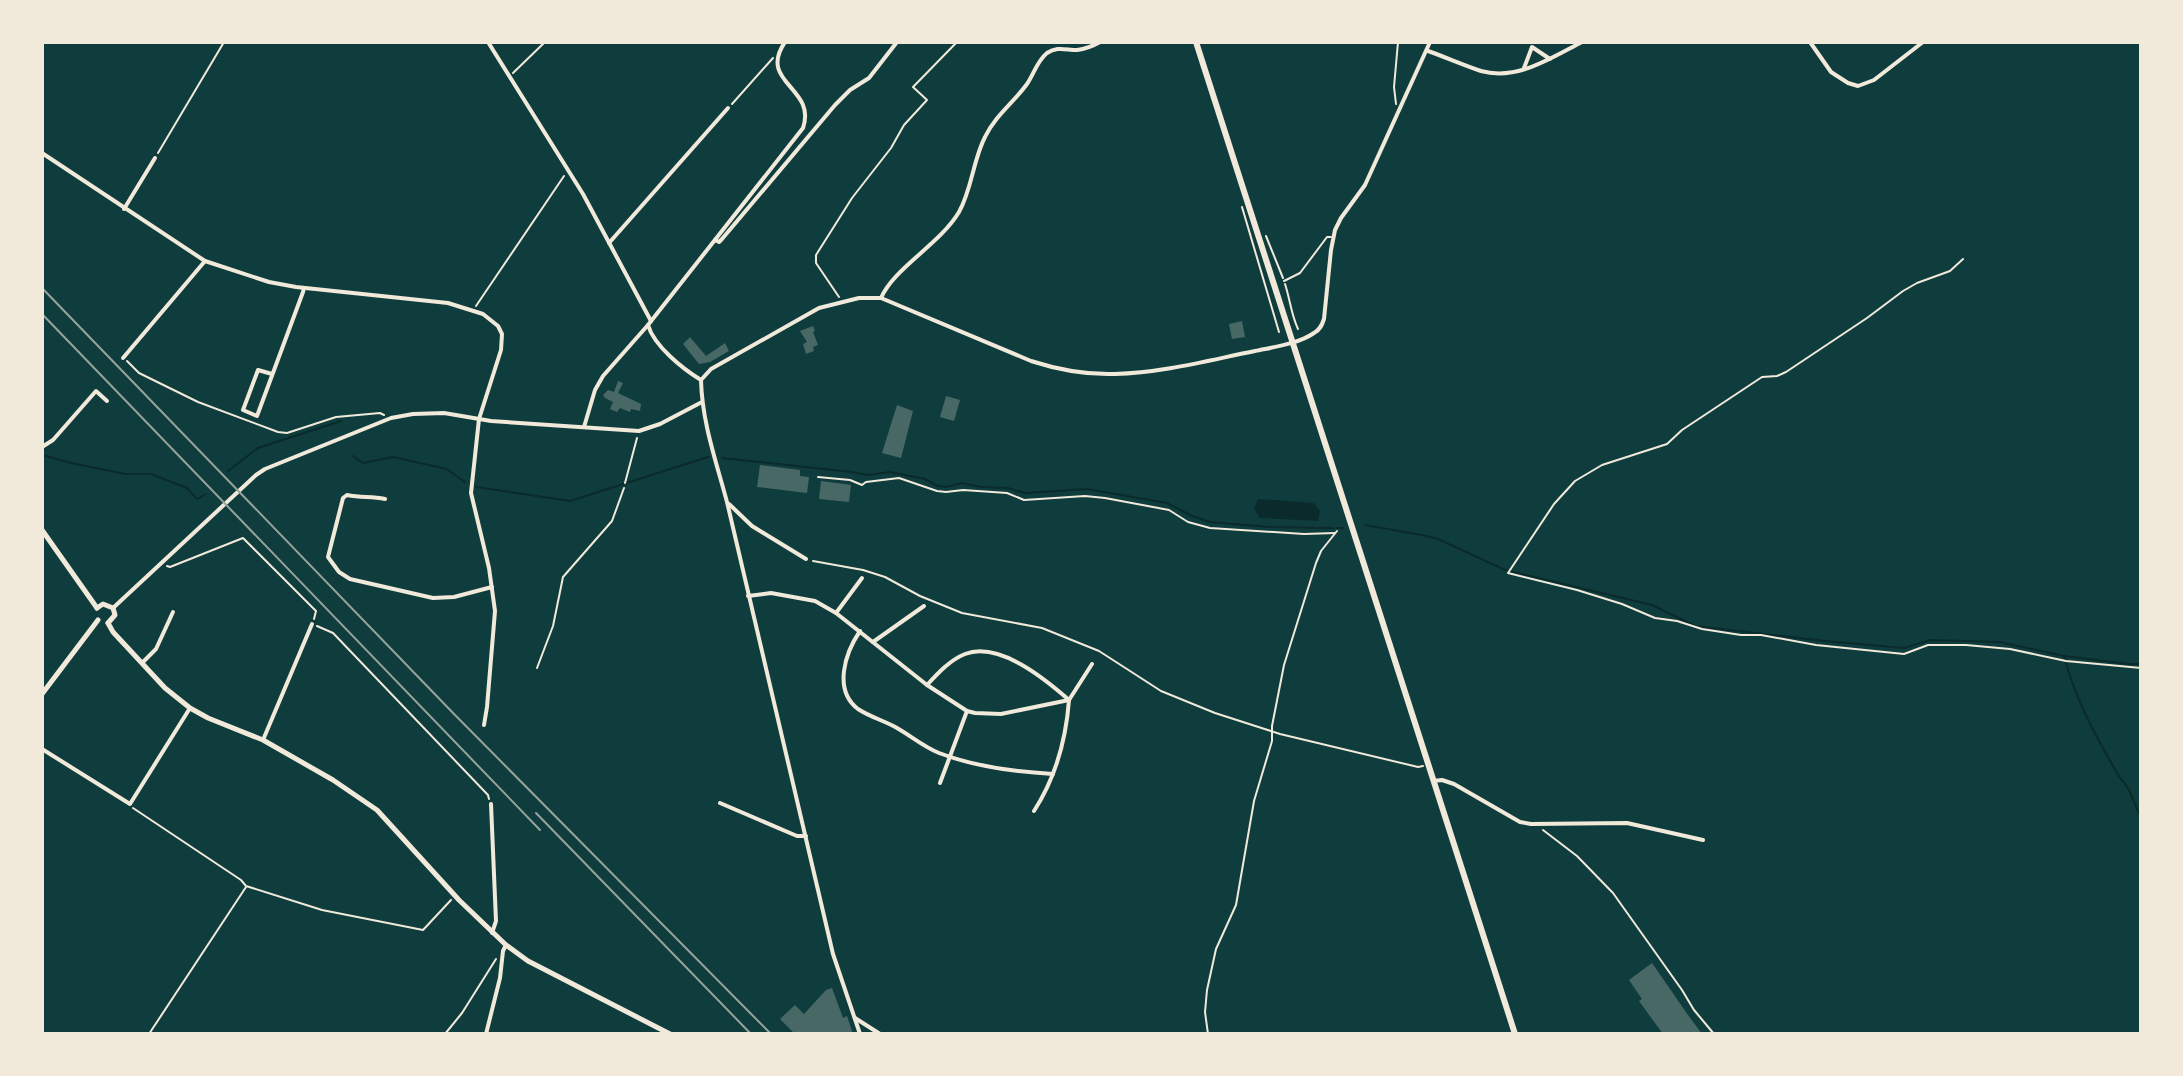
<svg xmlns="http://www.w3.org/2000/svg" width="2183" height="1076" viewBox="0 0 2183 1076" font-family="'Space Grotesk',sans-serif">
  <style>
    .water { fill: #0a2a2b }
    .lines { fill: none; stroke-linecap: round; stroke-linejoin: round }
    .stream { stroke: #0a2a2b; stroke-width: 2 }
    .building { fill: #486865 }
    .path { stroke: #f1e9da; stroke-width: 2 }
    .service { stroke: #f1e9da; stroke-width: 2 }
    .minor { stroke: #f1e9da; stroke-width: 4 }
    .tertiary { stroke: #f1e9da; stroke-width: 5 }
    .primary { stroke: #f1e9da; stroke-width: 6 }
    .rail { stroke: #97a49c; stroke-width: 2 }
  </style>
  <rect width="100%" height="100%" fill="#0f3d3e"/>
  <path class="water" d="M1258 499 1314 503 1320 511 1318 521 1260 518 1254 509Z"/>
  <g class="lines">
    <g class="stream">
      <path d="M42 455 71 463 125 474H151L187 488 197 499 206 494"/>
      <path d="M353 456 363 463 393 457 447 469 465 482"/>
      <path d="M722 458 852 472 868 475 890 472 925 479 938 486 946 487 962 483 981 487 1008 488 1025 493 1087 489 1167 503 1192 516 1210 522 1270 527 1333 528"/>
      <path d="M228 471 258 448 341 421"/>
      <path d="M476 487 570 501 708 457"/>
      <path d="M1365 525 1422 535 1438 539 1505 570 1652 605 1695 626 1825 641 1904 648 1930 640 2000 642 2064 656 2129 664H2141"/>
      <path d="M1337 528H1343"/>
      <path d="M2064 656C2075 699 2097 739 2120 778 2131 788 2133 803 2141 817"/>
    </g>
  </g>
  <g class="building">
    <path d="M1242 321 1245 337 1232 339 1229 324Z"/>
    <path d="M813 326 815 331 813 332 818 345 813 347 814 351 806 354 803 344 807 342 800 331Z"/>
    <path d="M690 337 706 356 725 343 729 351 710 362 699 364 683 344Z"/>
    <path d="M618 381 623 383 618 393 641 404 640 411 631 409 630 412 620 408 617 412 610 409 613 402 605 398 603 395 608 390 614 392Z"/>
    <path d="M946 396 960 400 954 421 940 417Z"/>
    <path d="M897 405 913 411 901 458 882 453Z"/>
    <path d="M760 465 800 470V476L809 477 807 493 757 487Z"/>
    <path d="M821 481 851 485 849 502 819 499Z"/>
    <path d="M1652 963 1688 1015 1702 1034H1663L1639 1001 1642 999 1629 980Z"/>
    <path d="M832 988 843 1018 847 1016 853 1034H795L780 1019 795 1005 804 1014 826 990Z"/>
  </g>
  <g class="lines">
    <g class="path">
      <path d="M513 73 545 42"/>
      <path d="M732 104 773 58"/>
      <path d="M1396 104 1394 87 1398 42"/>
      <path d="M158 153 224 42"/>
      <path d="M1242 207 1279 332"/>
      <path d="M1266 236 1283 278"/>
      <path d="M1963 259 1950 271 1917 283 1903 291 1867 318 1786 372 1777 376 1762 377 1682 430 1667 444 1602 465 1575 481 1554 504 1508 573 1577 590 1622 604 1655 618 1677 621 1702 629 1741 635H1761L1816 645 1904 654 1928 645H1966L2010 649 2066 661 2141 668"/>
      <path d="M1285 284C1290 299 1291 314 1298 329"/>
      <path d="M839 297 816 263V255L852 198 891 148 904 125 927 100 913 87 957 42"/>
      <path d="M476 306 564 176"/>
      <path d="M127 361 139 373 198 402 278 432 287 433 336 417 380 413 384 415"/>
      <path d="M818 477 850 480 862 485 866 482 899 478 937 491 946 492 963 490 1007 493 1024 500 1085 496 1105 498 1169 510 1188 522 1210 528 1304 534 1335 533"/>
      <path d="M625 483 637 438"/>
      <path d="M813 561 863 570 885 577 920 596 962 613 1042 628 1099 651 1161 691 1215 713 1280 734 1418 767 1423 766"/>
      <path d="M167 566 170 567 243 538 316 611 314 619"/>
      <path d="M317 626 333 633 488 795 489 799"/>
      <path d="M537 668 553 626 563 577 612 521 624 488"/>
      <path d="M133 808 241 880 246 886 322 910 423 930 451 900"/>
      <path d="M1543 830 1577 856 1613 893 1682 990 1694 1010 1714 1034"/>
      <path d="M149 1034 246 887"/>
      <path d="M445 1034 462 1013 496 959"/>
      <path d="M1208 1034 1205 1012 1207 990 1216 949 1236 905 1254 801 1272 741V726L1284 665 1316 563 1321 551 1337 531"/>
    </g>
    <path class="service" d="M1284 281 1300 273 1327 237H1331"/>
    <g class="minor">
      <path d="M488 42 583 194 651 321"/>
      <path d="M1810 42 1831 72 1848 83 1858 86 1874 80 1923 42"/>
      <path d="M1428 51C1445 57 1463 65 1481 71 1517 81 1551 58 1582 42"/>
      <path d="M1524 68 1532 47 1550 59"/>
      <path d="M42 153 205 261 269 282 296 287 448 303 483 314 498 326 502 334 501 350 479 419 471 493 489 568 495 611 487 707 484 725"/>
      <path d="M124 209 155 158"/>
      <path d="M715 240 719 242 722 239 835 105 850 90 869 78 897 42"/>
      <path d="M609 243 728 108"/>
      <path d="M881 298C894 268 940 244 959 212 972 189 973 160 985 137 995 116 1014 102 1027 84 1034 74 1037 61 1047 53 1057 46 1066 50 1077 50 1085 49 1093 46 1100 42"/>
      <path d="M648 325C654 346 683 369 701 380"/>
      <path d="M123 358 205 261"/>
      <path d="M272 374 258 370 243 410 257 416 303 292 304 288"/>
      <path d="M701 380 711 369 819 308 859 298H881L1031 361C1059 370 1086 375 1115 374 1162 373 1210 360 1255 351 1274 347 1298 344 1314 333 1320 330 1322 325 1324 319L1331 250 1335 230 1341 218 1365 185 1430 42"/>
      <path d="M701 380C702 422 716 461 727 502L833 954 860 1034"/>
      <path d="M584 427 595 390 603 376 648 325 803 128C817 87 757 83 785 42"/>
      <path d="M42 447 53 440 96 391 107 401"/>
      <path d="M385 499C371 496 362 498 347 495L343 498 328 557 339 572 350 579 433 598 454 597 492 587"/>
      <path d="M729 504 752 526 806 559"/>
      <path d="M748 596 771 593 815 601 836 613 927 685 967 711 975 713 1001 714 1069 700 1092 664"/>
      <path d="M113 608 256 475 265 469 391 418 413 414 444 413 491 421 639 431 660 424 702 402"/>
      <path d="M836 613 862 578"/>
      <path d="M860 631C845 653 833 690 858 709 870 717 885 721 897 728 911 736 924 747 939 753 976 767 1014 772 1053 774"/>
      <path d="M873 642 924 606"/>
      <path d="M142 663 156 649 173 612"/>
      <path d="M927 685C938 673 950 660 965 654 999 641 1045 679 1069 700 1066 740 1056 777 1034 811"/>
      <path d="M263 740 312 624"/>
      <path d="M42 749 130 804 190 708"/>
      <path d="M1433 781 1442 780 1454 784 1520 822 1531 824 1627 823 1703 840"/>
      <path d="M940 783 967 711"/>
      <path d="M720 803 797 836H806"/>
      <path d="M491 804 496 921 492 933"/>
      <path d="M855 1018 880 1034"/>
      <path d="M486 1034 500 978 503 951 506 945"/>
    </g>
    <g class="tertiary">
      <path d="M42 530 97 608"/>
      <path d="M97 608 103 604 113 608 115 615 108 623"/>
      <path d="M108 623 113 632 165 688 190 708 208 718 263 740 333 780 377 810 459 900 506 945 528 961 670 1034"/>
      <path d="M42 694 98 620"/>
    </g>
    <path class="primary" d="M1196 42 1515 1034"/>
    <g class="rail">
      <path d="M42 288 455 715 771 1034"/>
      <path d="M42 314 540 830"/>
      <path d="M536 813 751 1034"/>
    </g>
  </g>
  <rect width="2183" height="1076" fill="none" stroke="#f1e9da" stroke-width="88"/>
</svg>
